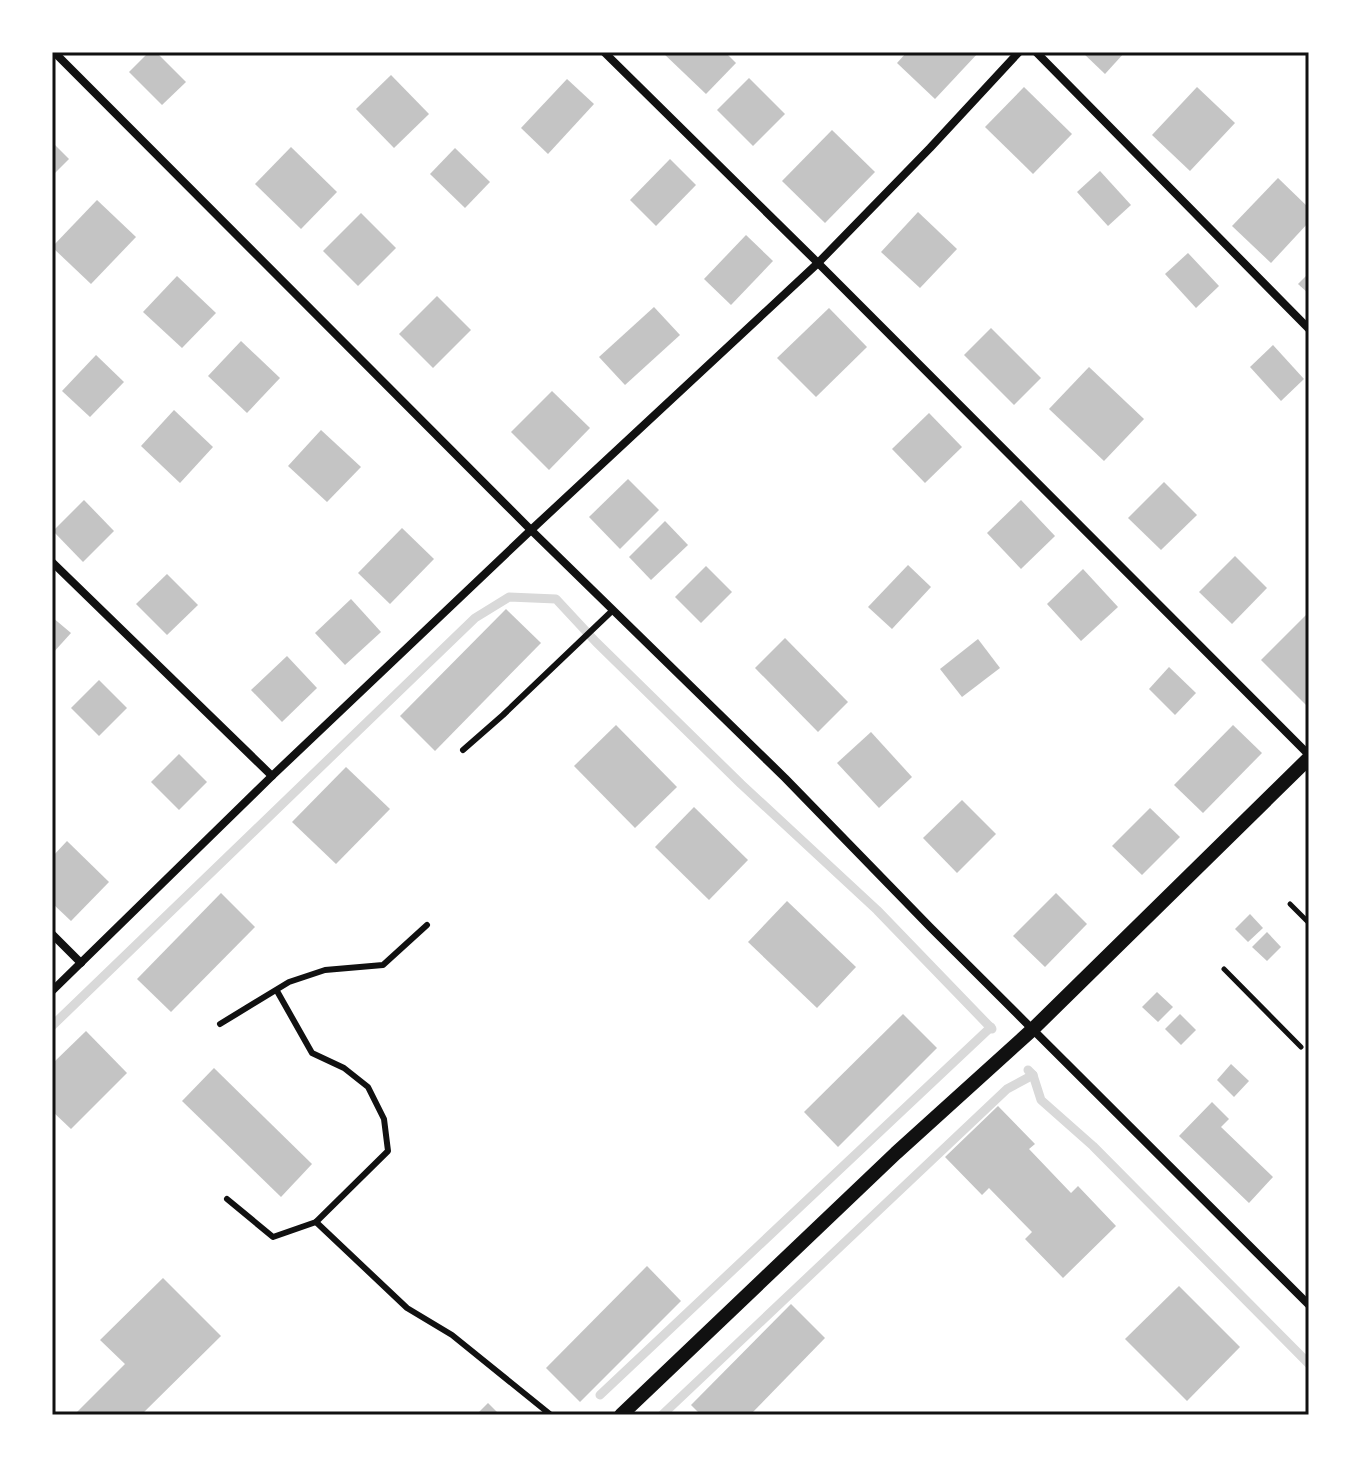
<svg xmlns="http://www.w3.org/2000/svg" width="1361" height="1467" viewBox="0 0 1361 1467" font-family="'Noto Sans',sans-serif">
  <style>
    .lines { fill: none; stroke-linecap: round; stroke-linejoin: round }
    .stream { stroke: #d9d9d9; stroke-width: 9 }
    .building { fill: #c4c4c4 }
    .path { stroke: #111; stroke-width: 5 }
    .service { stroke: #111; stroke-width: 6 }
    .minor { stroke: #111; stroke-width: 8 }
    .tertiary { stroke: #111; stroke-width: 14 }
    .neatline { fill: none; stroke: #111; stroke-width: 3 }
  </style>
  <rect width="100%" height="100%" fill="#fff"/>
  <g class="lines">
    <g class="stream">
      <path d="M52 1026 475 618 509 597 556 599 596 642 741 784 877 910 992 1029"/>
      <path d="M1028 1070 1033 1075 1041 1100 1093 1146 1309 1364"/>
      <path d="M600 1395 991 1027"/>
      <path d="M662 1415 1007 1089 1033 1075"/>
    </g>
  </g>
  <g class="building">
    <path d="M149 52H156L186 82 162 105 129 72Z"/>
    <path d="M662 52H725L736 63 706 94Z"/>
    <path d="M907 52H979L935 99 897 63Z"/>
    <path d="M1082 52H1125L1105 74Z"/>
    <path d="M391 75 429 114 394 148 356 109Z"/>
    <path d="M749 78 785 114 753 146 717 110Z"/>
    <path d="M567 79 594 104 548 154 521 128Z"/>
    <path d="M1024 87 1072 134 1033 174 985 127Z"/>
    <path d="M1197 87 1235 123 1190 171 1152 135Z"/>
    <path d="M832 130 875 172 825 223 782 181Z"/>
    <path d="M52 142 69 159 52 176Z"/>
    <path d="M291 147 337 192 301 229 255 184Z"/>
    <path d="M455 148 490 182 465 208 430 174Z"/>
    <path d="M670 159 696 185 656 226 630 200Z"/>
    <path d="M1100 171 1131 205 1108 226 1077 192Z"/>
    <path d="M1278 178 1309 208V222L1271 263 1232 226Z"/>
    <path d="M97 200 136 237 91 284 52 247Z"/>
    <path d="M918 212 957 249 920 288 881 252Z"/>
    <path d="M361 213 396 248 358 286 323 251Z"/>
    <path d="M746 235 773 261 731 305 704 279Z"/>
    <path d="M1188 253 1219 286 1196 308 1165 274Z"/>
    <path d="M1309 273V294L1298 284Z"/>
    <path d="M177 276 216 313 182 348 143 312Z"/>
    <path d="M437 296 471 330 433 368 399 334Z"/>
    <path d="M654 307 680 335 625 385 599 357Z"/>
    <path d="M829 308 867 347 816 397 777 358Z"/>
    <path d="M991 328 1041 378 1014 405 964 355Z"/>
    <path d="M241 341 280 378 247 413 208 376Z"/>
    <path d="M1273 345 1304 379 1281 401 1250 367Z"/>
    <path d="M96 355 124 382 90 417 62 391Z"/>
    <path d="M1089 367 1144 419 1104 461 1049 409Z"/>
    <path d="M552 391 590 428 549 470 511 432Z"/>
    <path d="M174 410 213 447 180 483 141 446Z"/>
    <path d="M929 413 962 447 925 483 892 449Z"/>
    <path d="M321 430 361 467 327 502 288 466Z"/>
    <path d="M628 479 659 510 620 549 589 517Z"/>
    <path d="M1164 482 1197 515 1161 550 1128 518Z"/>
    <path d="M84 500 114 531 83 562 53 531Z"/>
    <path d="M1021 500 1055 536 1021 569 987 533Z"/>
    <path d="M665 521 688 545 651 580 629 557Z"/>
    <path d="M402 528 434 559 390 604 358 573Z"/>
    <path d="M1235 556 1267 588 1232 624 1199 592Z"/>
    <path d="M908 565 931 587 892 629 868 607Z"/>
    <path d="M706 566 732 592 701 623 675 597Z"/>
    <path d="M1083 569 1118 607 1081 641 1047 604Z"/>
    <path d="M167 574 198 605 167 635 136 604Z"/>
    <path d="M351 599 381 632 345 665 315 633Z"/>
    <path d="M506 609 541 643 435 751 400 716Z"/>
    <path d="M1309 612V704L1307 706 1261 660Z"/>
    <path d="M52 617 71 633 52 654Z"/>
    <path d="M785 638 848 702 818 732 755 668Z"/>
    <path d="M978 639 1000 668 962 697 940 669Z"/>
    <path d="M287 656 317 688 282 722 251 690Z"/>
    <path d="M1169 667 1196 693 1175 715 1149 689Z"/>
    <path d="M99 680 127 708 99 736 71 708Z"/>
    <path d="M616 725 677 787 635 828 574 766Z"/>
    <path d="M1233 725 1262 753 1203 813 1174 785Z"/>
    <path d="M871 732 912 777 879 808 837 763Z"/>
    <path d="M179 754 207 782 179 810 151 782Z"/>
    <path d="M346 767 390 809 336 864 292 822Z"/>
    <path d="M962 800 996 834 957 873 923 838Z"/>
    <path d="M694 807 748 860 709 900 655 847Z"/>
    <path d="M1150 808 1180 837 1142 875 1112 846Z"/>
    <path d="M67 841 109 882 71 921 52 903V857Z"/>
    <path d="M221 893 255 927 171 1012 137 979Z"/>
    <path d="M1056 893 1087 924 1045 967 1013 936Z"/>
    <path d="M787 901 856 967 817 1008 748 942Z"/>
    <path d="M1250 914 1263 928 1248 942 1235 929Z"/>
    <path d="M1267 932 1281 947 1267 961 1252 947Z"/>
    <path d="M1157 992 1173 1007 1158 1022 1142 1007Z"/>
    <path d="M903 1014 937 1048 838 1147 804 1112Z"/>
    <path d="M1180 1014 1196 1030 1181 1045 1165 1029Z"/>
    <path d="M86 1031 127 1073 71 1129 52 1111V1064Z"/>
    <path d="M1231 1064 1249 1081 1234 1097 1217 1080Z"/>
    <path d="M214 1068 312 1164 281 1197 182 1101Z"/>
    <path d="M1212 1102 1229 1119 1221 1127 1273 1177 1249 1203 1179 1136Z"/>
    <path d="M998 1106 1035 1144 1029 1149 1071 1193 1078 1186 1116 1226 1063 1278 1025 1239 1032 1232 989 1188 982 1195 945 1157Z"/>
    <path d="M647 1266 681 1301 580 1402 546 1368Z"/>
    <path d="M163 1278 221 1336 141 1415H74L125 1364 100 1340Z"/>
    <path d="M1179 1286 1240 1347 1187 1401 1125 1339Z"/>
    <path d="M791 1304 825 1338 750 1415H701L691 1405Z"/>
    <path d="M488 1403 500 1415H476Z"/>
  </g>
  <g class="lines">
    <g class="path">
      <path d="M1290 904 1309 923"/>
      <path d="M1224 969 1301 1047"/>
    </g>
    <g class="service">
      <path d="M463 750 503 715 613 610"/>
      <path d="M220 1024 289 982 325 970 383 965 427 925"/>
      <path d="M227 1199 273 1237 316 1222 388 1151 384 1119 368 1087 344 1068 312 1053 277 991"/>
      <path d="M316 1222 407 1308 452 1335 551 1415"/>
    </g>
    <g class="minor">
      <path d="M54 52 531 530 785 778 930 927 1309 1305"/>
      <path d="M604 52 818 263 1309 755"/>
      <path d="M1036 52 1309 329"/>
      <path d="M52 562 272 776"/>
      <path d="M52 934 81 963"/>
      <path d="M52 991 272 776 531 530 818 263 930 148 1019 52"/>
    </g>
    <path class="tertiary" d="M621 1415 896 1153 1033 1029 1309 758"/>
  </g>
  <rect width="1361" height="1467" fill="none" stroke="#ffffff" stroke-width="108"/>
  <rect x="54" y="54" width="1253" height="1359" class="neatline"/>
</svg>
